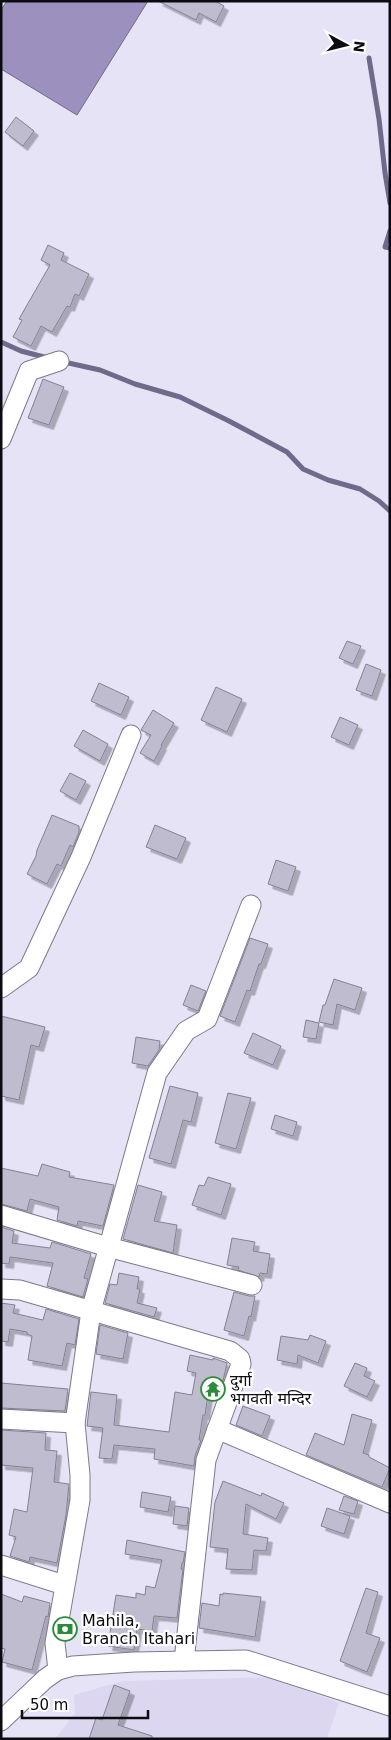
<svg xmlns="http://www.w3.org/2000/svg" width="391" height="1740" viewBox="0 0 391 1740" font-family="'DejaVu Sans','Noto Sans Devanagari',sans-serif">
  <style>
    .built { fill: #dcd6f0 }
    .water { fill: #9c91be; stroke: #71698a }
    .lines { fill: none; stroke-linecap: round; stroke-linejoin: round }
    .stream { stroke: #71698a; stroke-width: 5 }
    .building { fill: #c0bccf; stroke: #848092; filter: url(#shadow) }
    .minor-casing { stroke: #7d798b; stroke-width: 21 }
    .minor { stroke: #fff; stroke-width: 19 }
    .labels { text-anchor: middle; stroke-width: 4.5; stroke-linejoin: round; paint-order: stroke }
    .poi-label { font-size: 16px; fill: #0c0b11; stroke: #fff; text-anchor: start }
  </style>
  <defs>
    <filter id="shadow"><feDropShadow dx="4.5" dy="4.5" stdDeviation="0" flood-color="#0004"/></filter>
  </defs>
  <rect width="100%" height="100%" fill="#e7e3f7"/>
  <path class="built" d="M271 1677 339 1703 327 1739H55L75 1713 74 1695 123 1681Z"/>
  <path class="water" d="M7 1H148L77 115 1 69V10Z"/>
  <g class="lines">
    <g class="stream">
      <path d="M369 58 379 119 385 173 390 203"/>
      <path d="M390 231 385 247 390 248"/>
      <path d="M1 342 21 351 48 358"/>
      <path d="M64 362 100 370 135 384 180 397 229 421 287 452 303 469 328 480 360 489 379 501 390 511"/>
    </g>
  </g>
  <g class="building">
    <path d="M158 1H215L224 6 216 22 199 13 196 20Z"/>
    <path d="M16 117 34 131 23 146 5 132Z"/>
    <path d="M48 245 64 253 61 260 89 274 79 296 75 294 70 307 67 306 52 332 41 326 31 346 13 337 22 320 19 319 50 265 41 260Z"/>
    <path d="M43 379 64 387 49 425 28 418Z"/>
    <path d="M347 641 361 646 353 664 339 658Z"/>
    <path d="M366 664 381 670 372 696 356 690Z"/>
    <path d="M99 683 129 697 121 715 91 701Z"/>
    <path d="M216 687 242 699 227 732 201 720Z"/>
    <path d="M153 710 174 723 161 745 162 746 154 761 140 753 151 735 141 730Z"/>
    <path d="M340 717 358 725 349 745 331 737Z"/>
    <path d="M83 730 108 744 100 761 74 746Z"/>
    <path d="M70 773 86 781 76 800 60 791Z"/>
    <path d="M52 815 79 826V832L73 847 70 845 61 866 57 864 47 884 27 874 36 856 37 850Z"/>
    <path d="M155 825 186 838 177 859 146 847Z"/>
    <path d="M276 860 296 867 288 891 268 884Z"/>
    <path d="M250 938 268 944 261 964H259L250 991 247 990 235 1022 220 1016Z"/>
    <path d="M334 979 362 988 355 1010 337 1004 333 1025 319 1022 323 1005H325Z"/>
    <path d="M191 985 206 991 198 1011 183 1005Z"/>
    <path d="M1 1016 45 1027 39 1047 31 1045 19 1100 1 1096Z"/>
    <path d="M306 1020 319 1023 316 1039 303 1037Z"/>
    <path d="M253 1033 281 1046 273 1065 244 1053Z"/>
    <path d="M136 1037 160 1041 159 1050 148 1066 132 1063Z"/>
    <path d="M170 1086 198 1093 191 1122 183 1120 171 1164 149 1158Z"/>
    <path d="M228 1093 251 1098 236 1149 215 1143Z"/>
    <path d="M275 1115 297 1122 293 1136 271 1129Z"/>
    <path d="M42 1164 70 1172 69 1177 114 1185 103 1226 78 1221 77 1226 57 1220 59 1207 30 1199 27 1211 1 1204V1168L38 1176Z"/>
    <path d="M208 1177 231 1184 221 1215 192 1205 199 1185 204 1186Z"/>
    <path d="M138 1185 162 1192 154 1221 177 1225 173 1253 123 1239Z"/>
    <path d="M1 1227 14 1231 12 1243 50 1248 52 1242 91 1254 84 1278 88 1279 83 1297 47 1286 53 1263 10 1257 9 1264 1 1263Z"/>
    <path d="M232 1238 255 1242 253 1251 270 1254 267 1274 260 1273 259 1277 238 1270 239 1267 227 1265Z"/>
    <path d="M119 1273 139 1277 137 1289H140L137 1303 157 1308 154 1317 105 1303 110 1284 117 1285Z"/>
    <path d="M234 1292 249 1296H255L251 1317 249 1316 244 1336 224 1330Z"/>
    <path d="M1 1303 15 1305 13 1313 43 1320 46 1309 79 1319 75 1345 67 1343 62 1366 28 1360 32 1336 27 1334V1332L10 1329 8 1342 1 1341Z"/>
    <path d="M100 1325 128 1333 123 1359 96 1354Z"/>
    <path d="M310 1335 326 1341 318 1363 298 1355 297 1364 277 1360 281 1336 308 1340Z"/>
    <path d="M190 1355 213 1360V1358L227 1363 223 1381 218 1380 216 1394H208L205 1415H203L199 1440H201L200 1443 195 1456 194 1466 154 1459 155 1449 114 1445 112 1459 99 1458 103 1428 87 1426 91 1392 117 1395 114 1425 169 1432 175 1392 192 1395 196 1373 187 1371Z"/>
    <path d="M355 1363 367 1368 364 1376 375 1381 367 1397 344 1386Z"/>
    <path d="M1 1383 68 1389 65 1411 1 1408Z"/>
    <path d="M243 1406 270 1416 262 1436 236 1425Z"/>
    <path d="M352 1414 372 1420 363 1453 369 1455V1457L390 1468 382 1487 306 1455 315 1433 344 1445Z"/>
    <path d="M1 1430 46 1433 45 1450 57 1451 54 1482 69 1484 66 1515 57 1563 30 1557 29 1562 10 1556 16 1537 9 1535 14 1509 27 1512 33 1468 1 1465Z"/>
    <path d="M223 1481 261 1496 262 1493 284 1503 276 1519 246 1504 243 1534 268 1538 266 1551 254 1550 252 1570 226 1569 228 1549 210 1547 215 1502Z"/>
    <path d="M142 1492 171 1497 168 1512 140 1507Z"/>
    <path d="M344 1496 358 1501 354 1514 339 1510Z"/>
    <path d="M175 1506 189 1508 187 1526 173 1524Z"/>
    <path d="M327 1508 350 1516 344 1534 321 1526Z"/>
    <path d="M127 1540 185 1552 183 1563H182L181 1569H183L177 1618 154 1616 152 1631 137 1629 134 1650 108 1646 116 1595 136 1598V1593L145 1595 146 1586 155 1588 162 1560 125 1554Z"/>
    <path d="M366 1588 378 1592 366 1633 380 1638 367 1672 340 1661Z"/>
    <path d="M223 1593 261 1597 255 1637 199 1628 202 1603 219 1606 220 1594 223 1595Z"/>
    <path d="M1 1594 22 1602 24 1596 50 1603 48 1617 46 1616 32 1670 2 1662 5 1649 1 1648Z"/>
    <path d="M114 1685 130 1691 118 1725 152 1736V1739H89L96 1718 102 1720Z"/>
  </g>
  <g class="lines">
    <g class="minor-casing">
      <g id="minor">
        <path d="M1 439 29 371 59 361"/>
        <path d="M1 988 29 968 81 857 131 735"/>
        <path d="M1 1215 108 1247 252 1285"/>
        <path d="M1 1289 20 1290 230 1351 240 1359 241 1364 206 1460 184 1661"/>
        <path d="M1 1419 75 1423"/>
        <path d="M217 1429 390 1503"/>
        <path d="M1 1565 64 1585"/>
        <path d="M58 1670 55 1643 80 1500V1475L75 1423 91 1311 157 1073 186 1031 207 1019 251 905"/>
        <path d="M1 1721 45 1679 58 1670 73 1666 134 1662 246 1660 390 1706"/>
      </g>
    </g>
    <use href="#minor" class="minor"/>
  </g>
  <defs>
    <g id="temple-ring" transform="scale(1.25)"><circle r="9.5" fill="#fff" stroke="#2e8a3b" stroke-width="1.5"/><path d="M0-6L5-2H3V0L6.5 2.5H4V6H1.5V3h-3V6H-4V2.5H-6.5L-3 0V-2H-5Z" fill="#2e8a3b"/></g>
    <g id="bank-ring" transform="scale(1.25)"><circle r="9.5" fill="#fff" stroke="#2e8a3b" stroke-width="1.5"/><path d="M-6-4H6V4H-6ZM0-2.3a2.3 2.3 0 1 0 0 4.6a2.3 2.3 0 1 0 0-4.6Z" fill="#2e8a3b"/></g>
  </defs>
  <g fill-rule="evenodd">
    <use href="#temple-ring" x="213" y="1389"/>
    <use href="#bank-ring" x="65" y="1629"/>
  </g>
  <g class="labels">
    <g class="poi-label">
      <text x="230" y="1386">दुर्गा<tspan x="230" dy="18">भगवती मन्दिर</tspan></text>
      <text x="82" y="1626">Mahila,<tspan x="82" dy="18">Branch Itahari</tspan></text>
    </g>
  </g>
  <rect width="391" height="1740" fill="none" stroke="#0c0b11" stroke-width="5"/>
  <g transform="translate(346 45) rotate(97)" stroke="#ffffff" stroke-width="4" paint-order="stroke">
  <path d="M0-4L9 19L0 12L-9 19Z" fill="#0c0b11"/>
  <text y="-8" font-size="14" font-weight="bold" text-anchor="middle" fill="#0c0b11">N</text>
  </g>
  <path d="M22 1710v8h126v-8" fill="none" stroke="#0c0b11" stroke-width="2.5"/>
  <text x="30" y="1710" font-size="15" fill="#0c0b11" stroke="#ffffff" stroke-width="4" paint-order="stroke">50 m</text>
</svg>
